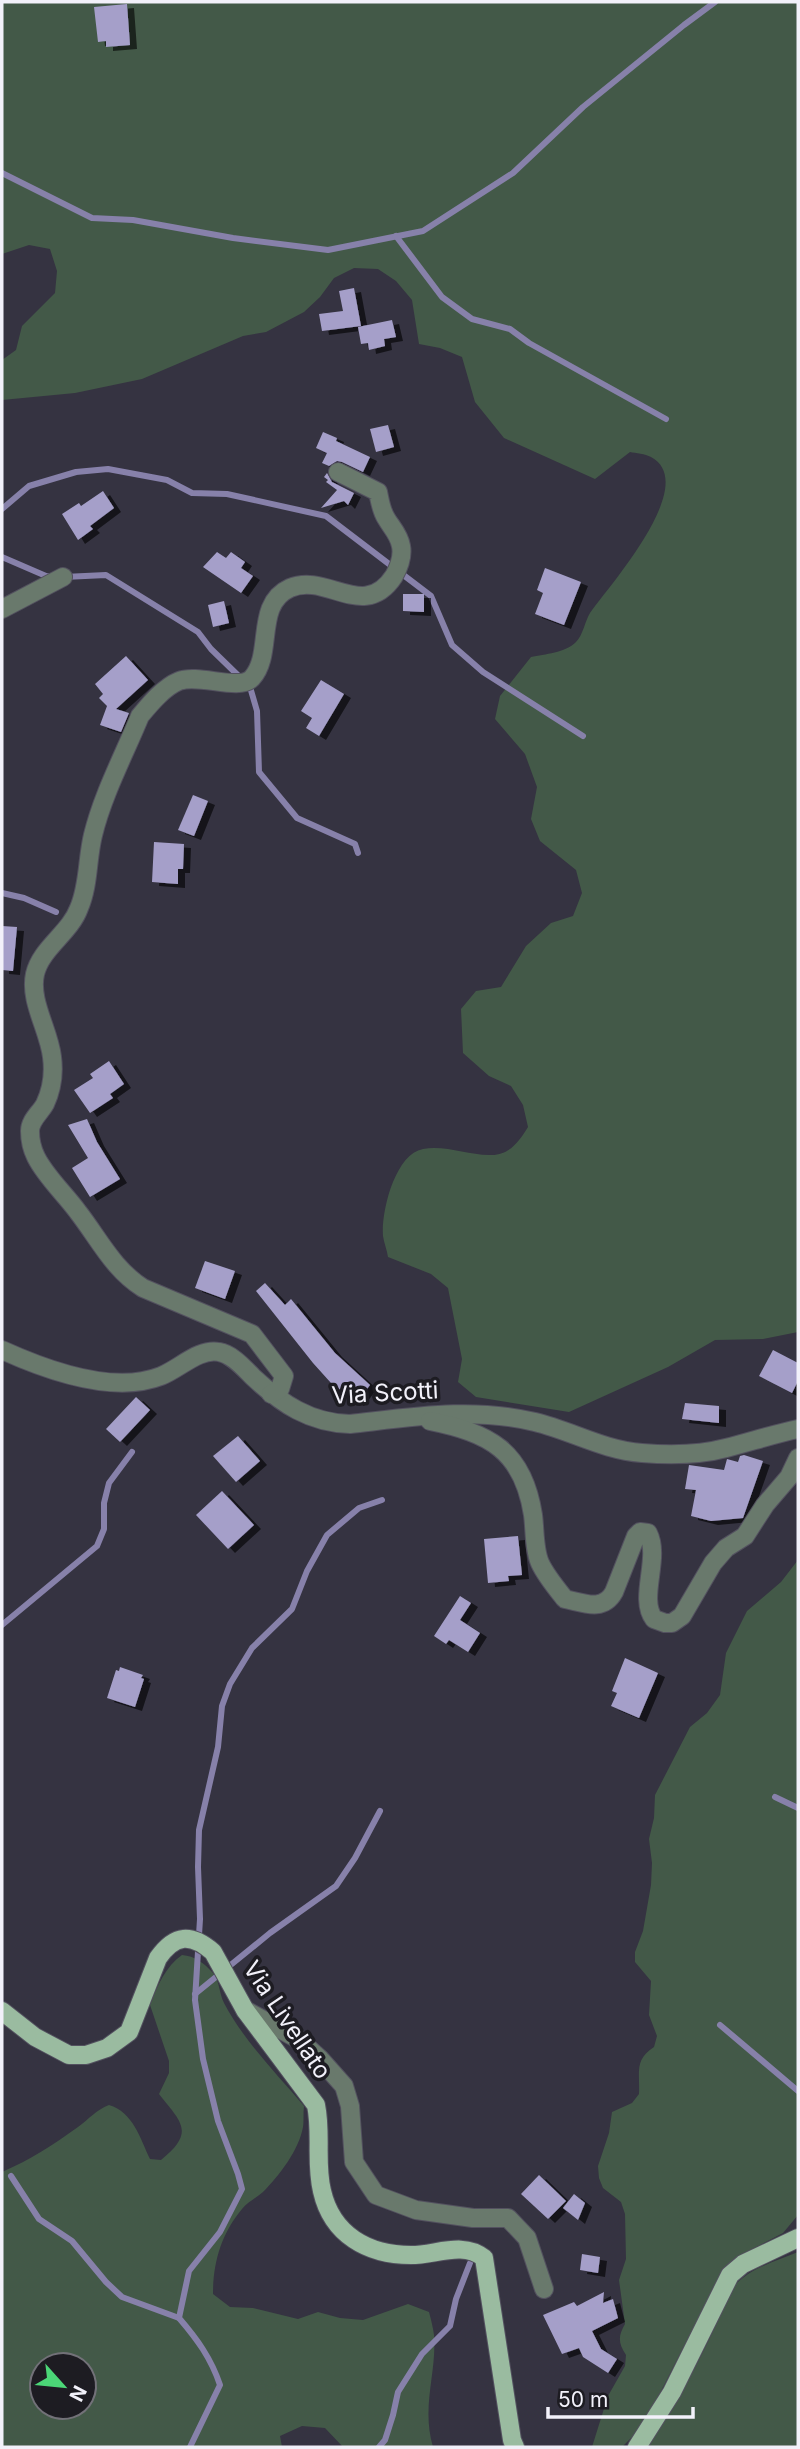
<svg xmlns="http://www.w3.org/2000/svg" width="800" height="2449" viewBox="0 0 800 2449" font-family="Inter,sans-serif">
  <style>
    .green { fill: #435948; fill-rule: evenodd }
    .lines { fill: none; stroke-linecap: round; stroke-linejoin: round }
    .stream { stroke: #8781aa; stroke-width: 6 }
    .building { fill: #a59fc9; filter: url(#shadow) }
    .minor-casing { stroke: #53515f; stroke-width: 20 }
    .major-casing { stroke: #53515f; stroke-width: 20 }
    .minor { stroke: #69796c; stroke-width: 18 }
    .major { stroke: #9abba0; stroke-width: 18 }
    .labels { text-anchor: middle; stroke-width: 7; stroke-linejoin: round; paint-order: stroke }
    .street-label { font-size: 24px; fill: #f2f1fa; stroke: #1d1c22 }
  </style>
  <defs>
    <filter id="shadow"><feDropShadow dx="7" dy="4" stdDeviation="0" flood-color="#0009"/></filter>
  </defs>
  <rect width="100%" height="100%" fill="#353341"/>
  <g class="green">
    <path d="M2 2H798V1332L763 1339 715 1340 668 1367 569 1412 476 1397 458 1382 462 1359 448 1288 431 1274 388 1257C387 1250 384 1243 383 1236 381 1212 395 1154 423 1149 447 1145 469 1156 492 1155 510 1155 520 1140 528 1127L523 1105 511 1086 489 1076 463 1053 461 1009 476 991 501 987 526 946 551 923 573 916 582 893 576 870 540 841 531 819 537 787 525 754 495 719 500 696 531 657C545 654 565 653 576 642 583 635 585 621 590 613 608 587 701 484 651 457 645 454 636 453 630 452L595 479 504 438 475 402 462 357 440 348 419 344 412 300 396 281 378 269 354 268 334 278 320 297 304 312 266 332 243 336 142 379 75 393 2 400V360L16 350 22 326 55 293 57 271 50 249 29 245 2 254Z"/>
    <path d="M798 1560V2215L783 2233 735 2258 722 2272 660 2393 637 2432 622 2447H592L608 2396 625 2366 626 2355C618 2343 618 2336 625 2324L619 2280 626 2259 625 2214 621 2202 603 2188 599 2178 598 2166 609 2133 612 2112 632 2103 639 2094C640 2072 634 2060 654 2047L657 2036 649 2015 651 1981 635 1962V1952L643 1931 651 1885 652 1863 649 1839 654 1818 655 1795 690 1727 707 1713 720 1695 726 1653 747 1611 781 1582Z"/>
    <path d="M182 1955C195 1956 204 1963 213 1973 220 1982 219 1993 224 2003 244 2041 276 2073 304 2106 303 2113 304 2121 303 2127 299 2150 279 2176 263 2192 256 2198 248 2202 242 2209 221 2234 213 2263 213 2294L230 2307 253 2308 298 2319 318 2312 340 2318 363 2320 408 2304 429 2312C431 2320 433 2327 434 2335 437 2373 421 2406 433 2447H343L325 2428 302 2426 280 2436 282 2447H2V2172C30 2160 53 2145 78 2127 89 2119 96 2110 109 2105 133 2112 140 2138 150 2159L161 2160C196 2132 181 2122 159 2094L169 2073V2061L150 2005C157 1986 166 1966 182 1955ZM42 2365H84V2407H42Z"/>
    <path d="M798 2252V2447H645C683 2399 708 2342 734 2286 750 2268 776 2261 798 2252Z"/>
  </g>
  <g class="lines">
    <g class="stream">
      <path d="M2 173 92 218 133 220 233 238 328 250 423 231 513 173 583 107 684 25 715 2"/>
      <path d="M396 236 442 297 472 319 510 329 529 343 666 419"/>
      <path d="M2 509 29 486 76 472 108 469 167 480 192 493 227 494 326 516 431 596 452 645 483 672 583 736"/>
      <path d="M2 557 46 576 53 577"/>
      <path d="M64 577 106 575 198 632 211 649 250 687 257 711 259 772 297 818 355 844 358 853"/>
      <path d="M2 893 24 898 56 912"/>
      <path d="M2 1625 97 1546 104 1529V1503L109 1483 132 1452"/>
      <path d="M775 1797 798 1808"/>
      <path d="M195 1994 270 1933 336 1886 355 1858 380 1811"/>
      <path d="M720 2025 798 2091"/>
      <path d="M11 2176 39 2219 72 2241 106 2282 122 2297 179 2318"/>
      <path d="M190 2447 220 2385C211 2358 197 2339 179 2318L189 2271 220 2232 242 2189 238 2174 218 2121 203 2059 195 2000 200 1919 198 1867 199 1830 218 1747 222 1706 230 1684 252 1648 292 1609 307 1571 327 1535 359 1508 382 1500"/>
      <path d="M379 2447 385 2440 393 2415 398 2392 422 2354 450 2326 456 2299 470 2263"/>
    </g>
  </g>
  <g class="building">
    <path d="M127 4 130 45 106 47V41L98 42 94 7Z"/>
    <path d="M354 288 361 326 322 331 319 314 343 311 339 291Z"/>
    <path d="M392 320 396 337 384 339 385 346 369 350 368 343 361 344 358 327Z"/>
    <path d="M388 425 394 447 376 452 370 429Z"/>
    <path d="M323 432 337 438 336 441 370 457 363 472 342 462 337 461 329 466 322 463 327 453 316 448Z"/>
    <path d="M327 473 332 482 354 493 348 505 344 501 321 508 337 490 326 482 328 480 324 477Z"/>
    <path d="M103 491 114 508 90 526 93 529 78 540 62 514 79 503 81 506Z"/>
    <path d="M217 552 226 558 231 552 245 562 241 568 253 576 241 593 203 567Z"/>
    <path d="M545 568 581 582 564 625 535 614 543 593 537 590Z"/>
    <path d="M403 594H424V612L403 611Z"/>
    <path d="M224 601 229 623 213 627 208 605Z"/>
    <path d="M126 656 148 680 116 709 129 713 121 732 100 725 107 706 99 698 103 694 95 684Z"/>
    <path d="M321 680 344 694 319 736 306 728 312 718 301 711Z"/>
    <path d="M193 795 208 801 194 836 178 830Z"/>
    <path d="M154 842 184 844 183 869H178V884L152 882Z"/>
    <path d="M2 926 17 927 13 971 2 970Z"/>
    <path d="M109 1061 124 1084 110 1094 113 1098 90 1113 74 1090 93 1078 90 1074Z"/>
    <path d="M87 1119 97 1142 120 1179 90 1197 72 1168 88 1158 68 1125Z"/>
    <path d="M205 1261 235 1271 225 1299 195 1288Z"/>
    <path d="M265 1283 285 1305 291 1299 335 1353 370 1385 357 1402 331 1383 313 1363 256 1291Z"/>
    <path d="M773 1350 798 1363V1381L792 1393 759 1376Z"/>
    <path d="M136 1397 150 1410 120 1442 106 1429Z"/>
    <path d="M685 1403 719 1406V1423L682 1419Z"/>
    <path d="M238 1436 260 1461 236 1482 213 1456Z"/>
    <path d="M744 1455 763 1461 743 1518 711 1521 691 1516 696 1490 685 1489 689 1465 724 1470 727 1459 738 1462 740 1456Z"/>
    <path d="M222 1491 254 1525 228 1549 196 1515Z"/>
    <path d="M518 1536 522 1575 508 1576 509 1581 488 1583 484 1539Z"/>
    <path d="M460 1596 471 1603 460 1620 480 1633 468 1652 449 1640 446 1644 434 1636Z"/>
    <path d="M625 1658 658 1673 639 1718 611 1706 617 1693 612 1691Z"/>
    <path d="M120 1667 143 1675 141 1678 144 1679 135 1707 107 1698 116 1670 119 1671Z"/>
    <path d="M539 2175 566 2201 548 2219 521 2194Z"/>
    <path d="M574 2194 585 2203 578 2220 563 2208Z"/>
    <path d="M582 2254 600 2257 598 2273 580 2270Z"/>
    <path d="M604 2292 603 2303 613 2299 618 2318 592 2331 601 2349 617 2359 608 2373 583 2357 579 2348 562 2354 543 2315 574 2302 577 2306Z"/>
  </g>
  <g class="lines">
    <g class="minor-casing">
      <g id="minor">
        <path d="M2 609 63 577"/>
        <path d="M2 1350C46 1370 113 1395 161 1376 179 1369 199 1348 219 1352 232 1354 244 1368 253 1377 282 1404 310 1423 350 1424 413 1417 473 1407 535 1422 572 1431 603 1450 642 1453 668 1455 700 1455 726 1448 750 1442 774 1434 798 1429"/>
        <path d="M271 1394 280 1389 284 1376 252 1334 143 1288C113 1269 99 1239 78 1212 65 1194 46 1177 36 1157 32 1149 30 1140 30 1131 30 1120 40 1113 45 1104 52 1089 54 1072 52 1057 49 1030 29 1001 35 974 41 948 70 933 79 908 89 885 87 859 93 835 103 794 124 755 140 716 150 704 164 687 179 681 199 673 239 692 252 678 274 654 254 604 290 588 327 572 364 622 394 576 399 567 403 556 401 546 399 534 391 527 386 518 381 510 380 501 378 492L338 472"/>
        <path d="M430 1421C489 1433 523 1450 533 1515 535 1530 534 1550 540 1563 546 1576 557 1589 565 1599 584 1603 603 1612 614 1592L636 1536 640 1532 648 1533C661 1558 638 1598 654 1619L665 1623H672L682 1616 713 1563 726 1548 745 1536 765 1505 789 1477 798 1458"/>
        <path d="M245 2010 298 2039 320 2059 344 2086 350 2106 354 2162 376 2195 416 2210 473 2218H508L527 2238 544 2289"/>
      </g>
    </g>
    <g class="major-casing">
      <g id="major">
        <path d="M2 2011 35 2037 69 2055H86L107 2048 129 2032 158 1958C175 1934 191 1933 213 1952L245 2010 316 2105C322 2134 315 2163 322 2191 332 2235 368 2255 411 2255 436 2255 463 2241 484 2258L512 2440 515 2447"/>
        <path d="M637 2447 672 2392 730 2275 743 2264 798 2238"/>
      </g>
    </g>
    <use href="#minor" class="minor"/>
    <use href="#major" class="major"/>
  </g>
  <g class="labels">
    <g class="street-label">
      <text transform="translate(385 1393) rotate(-3)" y="8">Via Scotti</text>
      <text transform="translate(287 2020) rotate(56)" y="8">Via Livellato</text>
    </g>
  </g>
  <rect width="800" height="2449" fill="none" stroke="#f2f1fa" stroke-width="7"/>
  <g transform="translate(63 2386) rotate(117)"><circle r="33" fill="#1d1c22" stroke="#727178" stroke-width="2"/>
  <path d="M0-5L12 26L0 18L-12 26Z" fill="#4bd677"/>
  <text y="-10" font-size="19" font-weight="bold" text-anchor="middle" fill="#f2f1fa">N</text>
  </g>
  <path d="M548 2407v10h145v-10" fill="none" stroke="#f2f1fa" stroke-width="3.5"/>
  <text x="558" y="2407" font-size="21" fill="#f2f1fa" stroke="#1d1c22" stroke-width="5" paint-order="stroke">50 m</text>
</svg>
